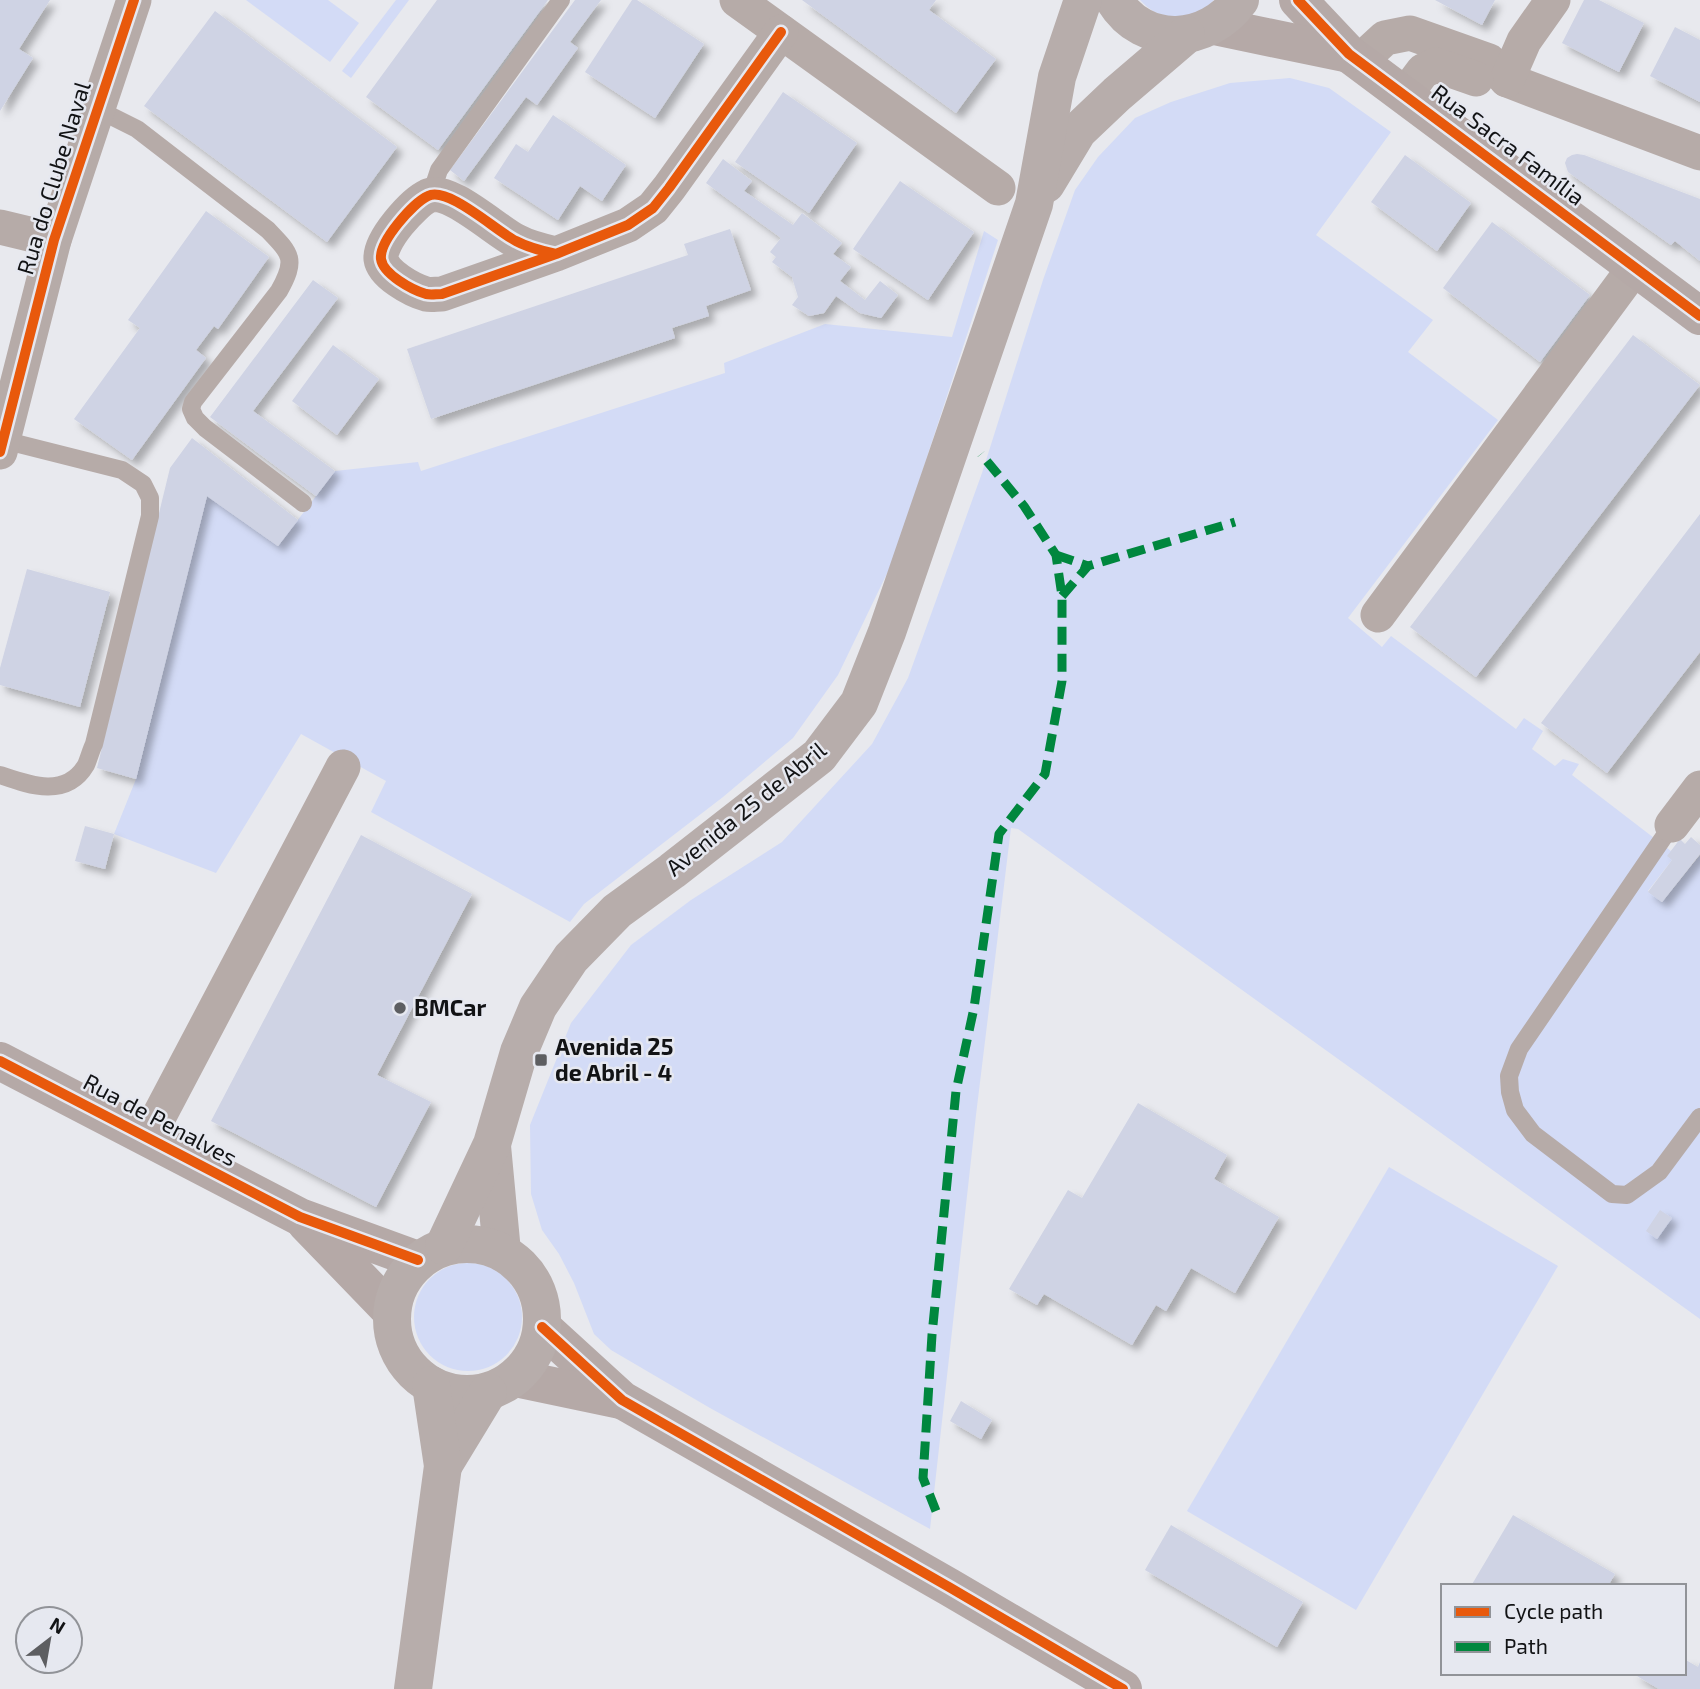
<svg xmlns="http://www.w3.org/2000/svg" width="1700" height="1689" viewBox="0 0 1700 1689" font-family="'Exo 2',sans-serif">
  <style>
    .green { fill: #d3dbf6 }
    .building { fill: #cfd3e4; filter: url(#shadow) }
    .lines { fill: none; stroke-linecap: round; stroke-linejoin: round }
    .lane { stroke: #b6aba8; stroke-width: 18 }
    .street { stroke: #b6aba8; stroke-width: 35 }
    .secondary { stroke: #b5a9a7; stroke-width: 38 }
    .primary { stroke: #b7adab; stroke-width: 38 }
    .quiet { stroke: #00873e; stroke-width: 9; stroke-dasharray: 18 9; stroke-linecap: butt }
    .cycleway-casing { stroke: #e6e8f0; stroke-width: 15 }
    .cycleway { stroke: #e8590c; stroke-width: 10 }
    .poi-dot { fill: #5d5e61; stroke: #e6e8f0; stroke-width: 2.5 }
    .labels { text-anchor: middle; stroke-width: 5; stroke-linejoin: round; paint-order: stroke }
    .street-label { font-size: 23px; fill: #121315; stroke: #e6e8f0 }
    .poi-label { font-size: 23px; font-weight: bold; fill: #121315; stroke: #e6e8f0; text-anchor: start }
  </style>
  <defs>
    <filter id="shadow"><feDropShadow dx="6" dy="6" stdDeviation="3.5" flood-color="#0004"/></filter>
  </defs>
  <rect width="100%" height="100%" fill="#e8e9ee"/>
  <g class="green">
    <path d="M246 0H328L359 23 330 62Z"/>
    <path d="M396 0H409L351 78 342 71Z"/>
    <path d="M1140 0H1214C1199 17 1173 22 1153 11 1148 8 1144 4 1140 0Z"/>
    <path d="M1290 78 1329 88 1391 132 1316 235 1433 320 1408 352 1498 420 1348 618 1382 647 1391 636 1516 729 1524 718 1543 731 1532 749 1555 766 1563 759 1579 764 1572 775 1671 851 1672 860 1648 891 1662 902 1700 855V1319L1018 829 1011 828 976 1115 930 1529 710 1408 611 1350 594 1334 574 1283 559 1254 542 1230 531 1194 530 1125 571 1023 631 945 691 900 782 842 872 744 908 678 982 473 1043 280 1075 190 1098 157 1135 118 1171 102 1230 83Z"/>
    <path d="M984 231 998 240 893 561 838 675 793 738 723 797 584 904 570 922 371 812 386 781 301 734 216 873 114 834 136 779 207 496 278 546 335 471 418 462 421 471 725 373 724 363 825 324 952 337Z"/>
    <path d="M1389 1167 1558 1266 1356 1610 1187 1511Z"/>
    <circle cx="468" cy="1317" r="54"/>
  </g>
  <g class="building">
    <path d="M0 0H50L19 49 33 58 0 111Z"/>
    <path d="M437 0H548L438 150 366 97Z"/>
    <path d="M575 0H601L570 42 578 48 537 105 526 97 464 181 450 170Z"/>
    <path d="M632 0H637L704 44 655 118 585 72Z"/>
    <path d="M802 0H936L929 10 996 59 956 113Z"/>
    <path d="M1435 0H1495L1482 25Z"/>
    <path d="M1584 0H1599L1644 23 1619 72 1562 43Z"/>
    <path d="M215 11 397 147 327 242 144 106Z"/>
    <path d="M1675 27 1700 40V102L1650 76Z"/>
    <path d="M783 92 857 143 809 213 735 162Z"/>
    <path d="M553 115 626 165 602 201 580 186 558 220 494 178 516 144 528 152Z"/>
    <path d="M1577 154 1584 155 1700 199V261L1675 241 1671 245 1568 172 1565 163 1567 158 1572 155Z"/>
    <path d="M1405 155 1471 203 1437 251 1371 202Z"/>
    <path d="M723 159 752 181 744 191 793 225 802 213 842 243 833 254 851 267 840 281 865 300 880 281 898 295 881 318 860 313 836 296 824 313 809 316 792 305 798 297 792 277 772 262 776 257 770 252 781 238 706 183Z"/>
    <path d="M900 181 974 232 928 300 853 249Z"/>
    <path d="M206 211 269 257 218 329 214 326 196 350 206 358 132 460 74 419 140 328 128 320Z"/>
    <path d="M1492 222 1590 295 1540 362 1443 288Z"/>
    <path d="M730 229 751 290 706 306 709 316 672 328 675 338 431 419 407 349 688 255 684 244Z"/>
    <path d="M313 280 338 298 253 411 335 471 316 496 210 417Z"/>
    <path d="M1633 335 1700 385 1476 677 1410 627Z"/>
    <path d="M333 345 379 379 337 435 292 401Z"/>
    <path d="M192 438 298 520 278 546 207 496 136 779 97 768 170 468Z"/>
    <path d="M1700 514V652L1607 773 1541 723Z"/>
    <path d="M27 569 110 592 80 707 0 685V668Z"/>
    <path d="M85 826 114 834 105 869 75 861Z"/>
    <path d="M361 835 472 894 377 1075 431 1102 376 1207 211 1121Z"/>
    <path d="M1691 837 1700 845V854L1662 902 1648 892 1672 860 1667 856 1680 839 1685 844Z"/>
    <path d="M1138 1103 1227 1155 1214 1179 1279 1217 1235 1293 1191 1268 1166 1311 1156 1305 1132 1345 1044 1294 1037 1305 1009 1289 1068 1190 1082 1198Z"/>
    <path d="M1660 1210 1672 1218 1657 1239 1646 1231Z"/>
    <path d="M961 1401 992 1420 981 1439 950 1421Z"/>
    <path d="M1513 1515 1615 1574 1608 1586H1471Z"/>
    <path d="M1171 1525 1303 1602 1277 1647 1145 1570Z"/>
    <path d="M1684 1659 1698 1667 1700 1662V1689H1659L1632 1673H1684Z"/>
  </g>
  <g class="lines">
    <g class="lane">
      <path d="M97 109 137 129 268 230C291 254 297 259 279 291L193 402 191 409 195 418 205 428 303 503"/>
      <path d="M431 194 439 170 561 0"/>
      <path d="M0 775C29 785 66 799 86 765 89 758 91 750 94 744L150 516V498L143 484 122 470 3 440"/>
      <path d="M1672 825 1519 1049 1509 1076 1510 1092 1515 1110 1533 1134 1612 1194 1627 1195 1659 1172 1700 1117"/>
    </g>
    <g class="street">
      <path d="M737 0 998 188"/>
      <path d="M1360 61 1385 38 1410 33 1489 61 1507 80 1700 153"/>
      <path d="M1507 80 1524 41 1553 0"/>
      <path d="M1405 95 1423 71 1436 65 1476 79"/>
      <path d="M0 227 54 240"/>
      <path d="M556 254C542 251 529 248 516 241 496 231 448 186 428 196 413 203 379 241 381 259 383 274 412 290 426 294 431 295 436 294 442 294L556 254 628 225 653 208 669 188 781 32"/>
      <path d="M0 452 54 240 134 0"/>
      <path d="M1378 615 1635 267"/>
      <path d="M1672 825 1700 788"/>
      <path d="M148 1137 343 767"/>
    </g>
    <g class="secondary">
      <path d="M1298 0 1349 54 1700 316"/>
      <path d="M1214 26 1349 54"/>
      <path d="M0 1061 300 1217 418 1260"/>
      <path d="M306 1223 391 1311"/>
      <path d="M542 1327 622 1400 949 1587 1123 1689"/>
      <path d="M515 1378 620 1400"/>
    </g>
    <g class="primary">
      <path d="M1114 0C1144 49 1208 44 1240 0"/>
      <path d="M1046 184 1078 131 1117 94 1186 35"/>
      <path d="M492 1146 502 1252"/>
      <circle cx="467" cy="1319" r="75"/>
      <path d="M444 1246 492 1144 519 1052 538 1007 571 958 617 911 672 871 819 756 859 703 887 632 1034 204 1057 77 1083 0"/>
      <path d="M443 1466 488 1392"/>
      <path d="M413 1689 443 1466 431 1385"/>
    </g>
    <g class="quiet">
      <path d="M1056 555 1088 566"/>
      <path d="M1062 596 1088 566 1235 522"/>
      <path d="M936 1511 923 1478 932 1335 956 1091 974 1008 999 834 1045 774 1062 681V596L1056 555 1024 506 981 454"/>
    </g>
    <g class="cycleway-casing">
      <g id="cycleway">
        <path d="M1298 0 1349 54 1700 316"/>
        <path d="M556 254C542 251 529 248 516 241 496 231 448 186 428 196 413 203 379 241 381 259 383 274 412 290 426 294 431 295 436 294 442 294L556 254 628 225 653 208 669 188 781 32"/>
        <path d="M0 452 54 240 134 0"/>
        <path d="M0 1061 300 1217 418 1260"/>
        <path d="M542 1327 622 1400 949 1587 1123 1689"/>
      </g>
    </g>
    <use href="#cycleway" class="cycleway"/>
  </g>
  <g class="poi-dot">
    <circle cx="400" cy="1008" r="7"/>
    <rect x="534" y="1053" width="14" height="14" rx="3.5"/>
  </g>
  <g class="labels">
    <g class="street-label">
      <text transform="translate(1508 145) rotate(37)" y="8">Rua Sacra Família</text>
      <text transform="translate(54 178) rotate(-73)" y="8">Rua do Clube Naval</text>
      <text transform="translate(746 809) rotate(-39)" y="8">Avenida 25 de Abril</text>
      <text transform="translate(160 1120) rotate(28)" y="8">Rua de Penalves</text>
    </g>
    <g class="poi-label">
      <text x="414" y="1016">BMCar</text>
      <text x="555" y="1055">Avenida 25<tspan x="555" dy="26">de Abril - 4</tspan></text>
    </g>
  </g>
  <rect x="1441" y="1584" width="245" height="91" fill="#e6e8f0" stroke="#919398" stroke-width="2"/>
  <rect x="1455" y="1607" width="35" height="10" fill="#e8590c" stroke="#919398" stroke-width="2"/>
  <text x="1504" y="1619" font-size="21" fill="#121315">Cycle path</text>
  <rect x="1455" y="1642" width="35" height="10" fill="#00873e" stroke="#919398" stroke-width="2"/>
  <text x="1504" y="1654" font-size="21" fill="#121315">Path</text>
  <g transform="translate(49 1640) rotate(31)"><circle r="33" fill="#e6e8f0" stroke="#919398" stroke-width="2"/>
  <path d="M0-5L12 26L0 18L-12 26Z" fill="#5d5e61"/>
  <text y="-10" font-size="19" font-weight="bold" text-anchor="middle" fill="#121315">N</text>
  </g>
</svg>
